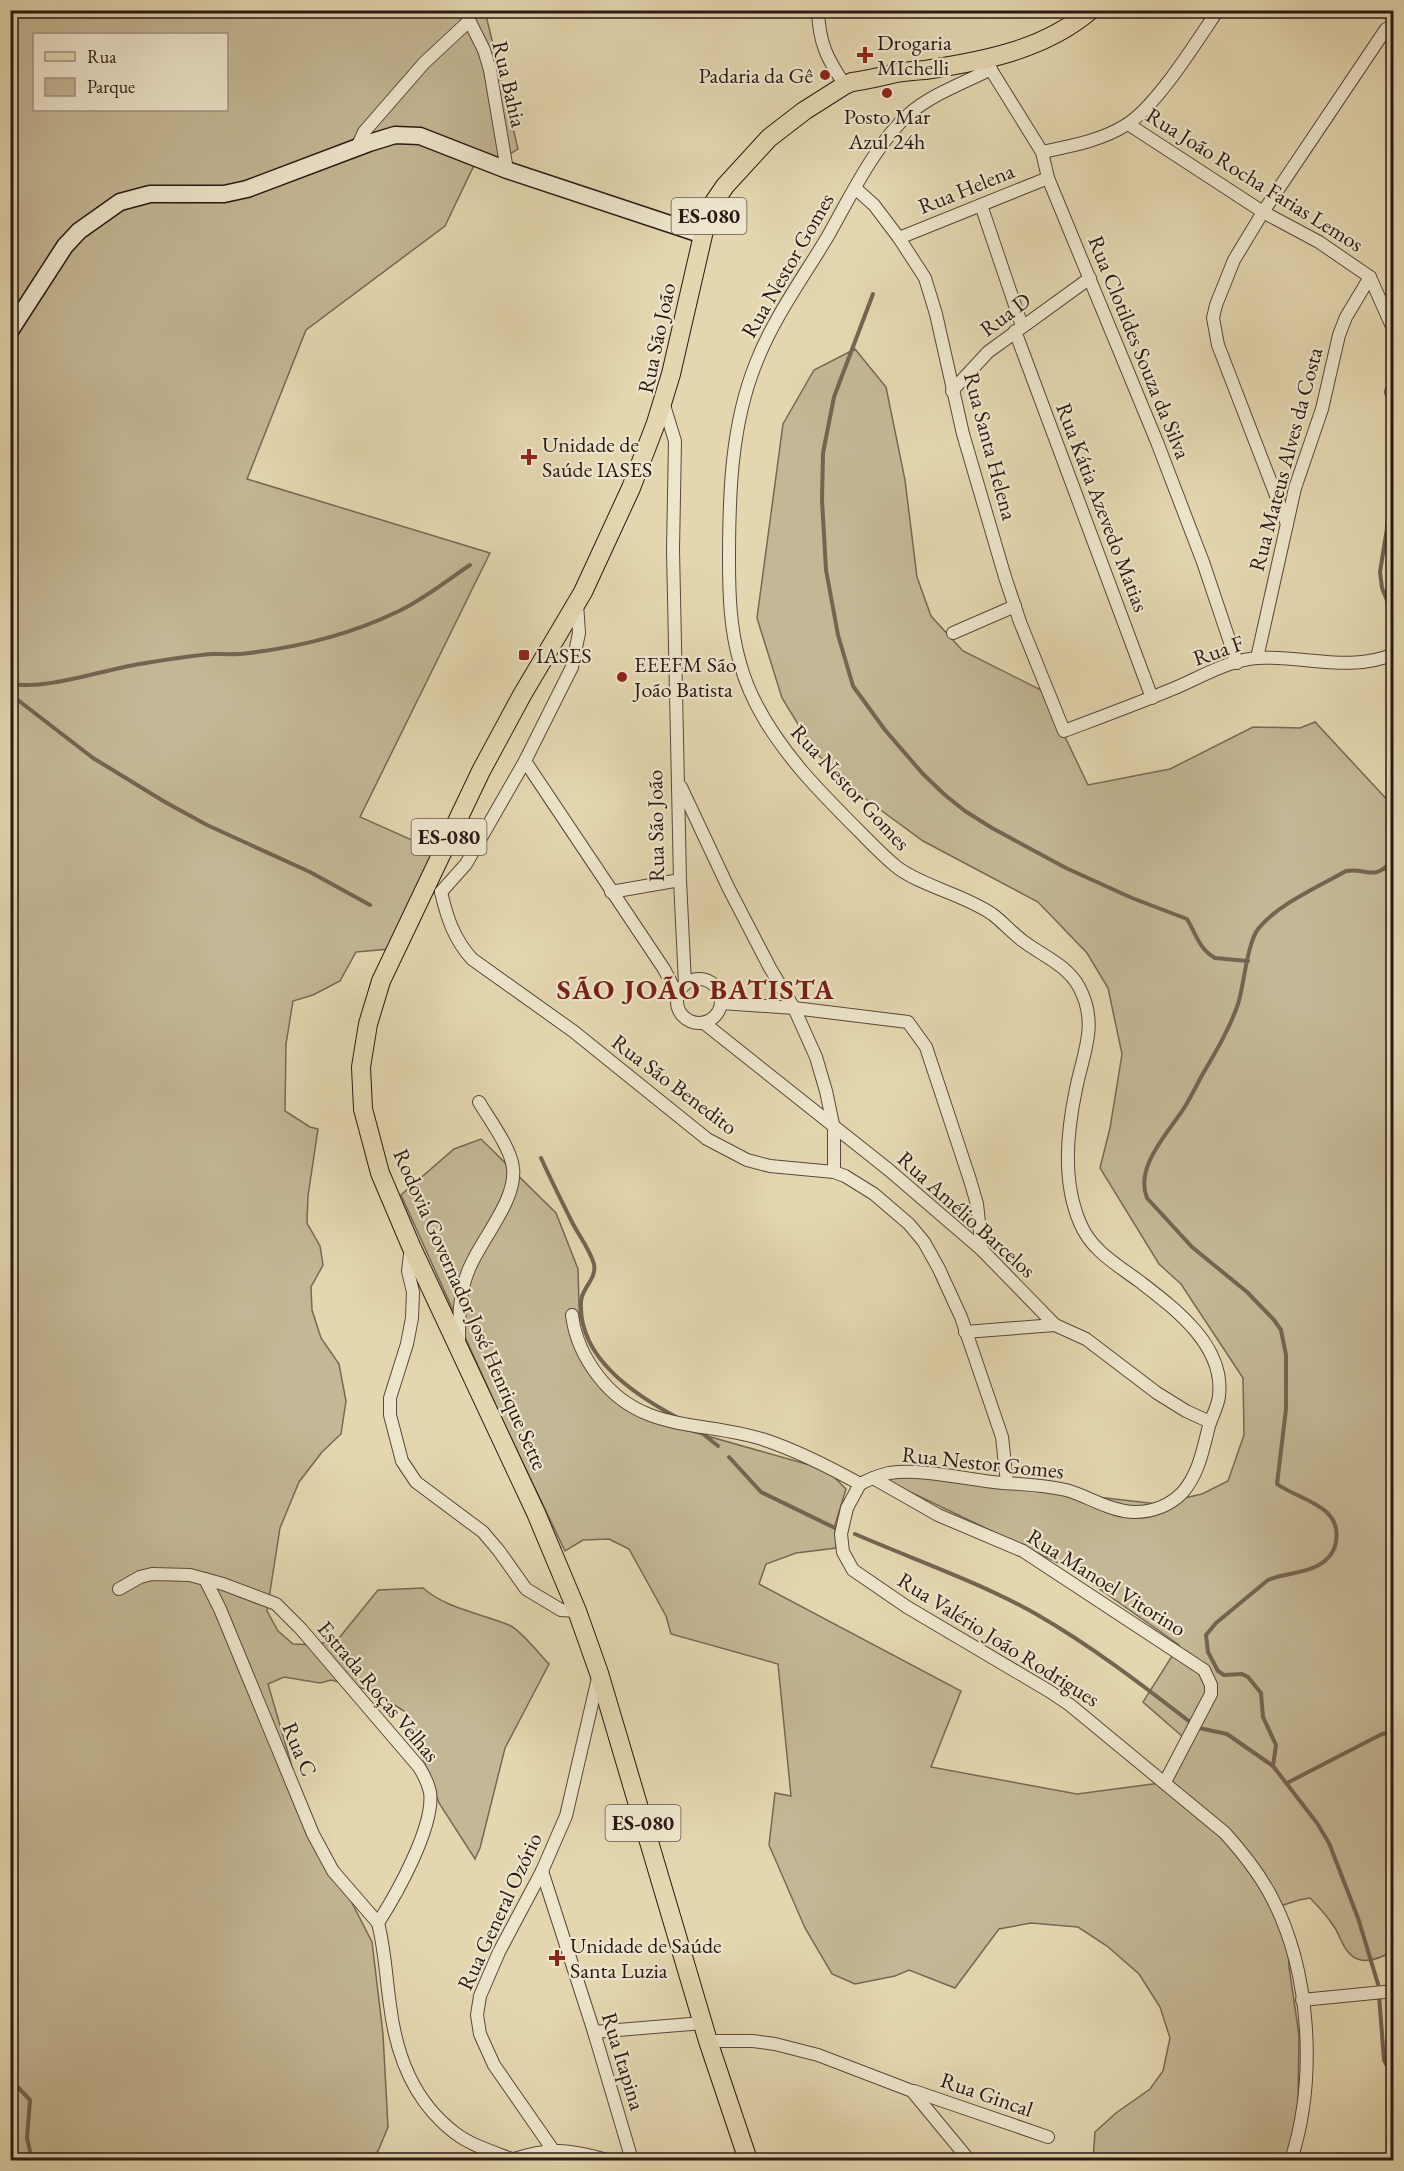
<svg xmlns="http://www.w3.org/2000/svg" width="1404" height="2171" viewBox="0 0 1404 2171" font-family="'EB Garamond',serif">
  <style>
    .green { fill: #c4b795; stroke: #776854; stroke-width: 1.5; fill-rule: evenodd }
    .lines { fill: none; stroke-linecap: round; stroke-linejoin: round }
    .stream { stroke: #746451; stroke-width: 4 }
    .street-casing { stroke: #58483a; stroke-width: 14 }
    .secondary-casing { stroke: #2a1913; stroke-width: 19 }
    .primary-casing { stroke: #2a1913; stroke-width: 20 }
    .street { stroke: #ede5cc; stroke-width: 12 }
    .secondary { stroke: #ede5cc; stroke-width: 16 }
    .primary { stroke: #e4d7b0; stroke-width: 18 }
    .poi-dot { fill: #8f2418; stroke: #ede5cc; stroke-width: 2 }
    .labels { text-anchor: middle; stroke-width: 4.5; stroke-linejoin: round; paint-order: stroke }
    .shield { fill: #ede5cc; stroke: #64564a; stroke-width: 1.5 }
    .shield-label { font-size: 21px; font-weight: bold; fill: #2a1913 }
    .poi-label { font-size: 22px; fill: #2a1913; stroke: #ede5cc; text-anchor: start }
    .street-label { font-size: 22px; fill: #2a1913; stroke: #ede5cc }
    .district-label { font-size: 28px; font-weight: bold; letter-spacing: 1.5px; fill: #7a1f14; stroke: #ede5cc }
  </style>
  <rect width="100%" height="100%" fill="#e4d7b0"/>
  <filter id="stains"><feTurbulence type="fractalNoise" baseFrequency=".00333" numOctaves="4"/><feColorMatrix values="0 0 0 0 .2 0 0 0 0 .09 0 0 0 0 .02 0 0 0 .5 -.17"/></filter>
  <radialGradient id="worn" r=".72"><stop offset=".6" stop-color="#630" stop-opacity="0"/><stop offset="1" stop-color="#630" stop-opacity=".3"/></radialGradient>
  <g class="green">
    <path d="M11 11H485L518 149 496 163 478 157 445 226 306 330 247 479 490 553 360 817 439 852 390 949 356 952 340 981 313 995 293 1001 286 1044 285 1111 310 1127 318 1129 308 1196 307 1223 320 1246 323 1265 311 1287 312 1310 321 1338 339 1364 346 1401 341 1434 322 1452 299 1482 280 1528 267 1611 278 1631 293 1644 316 1645 339 1638 378 1590 423 1588C447 1609 480 1613 509 1625 521 1630 539 1654 549 1664L505 1748 480 1848 475 1859 439 1803 407 1713 373 1691 331 1680 320 1683 284 1677 268 1684 305 1811 372 1942 383 2034 388 2127 378 2151 368 2160H11ZM34 34H226V110H34Z"/>
    <path d="M855 349 886 387 905 480 917 577 931 616 963 651 1043 691 1088 785 1170 769 1253 727 1300 728 1315 722 1393 806V1951C1381 1958 1361 1967 1349 1953 1342 1946 1340 1936 1335 1928 1328 1917 1319 1907 1310 1898L1299 1900 1271 1909 1288 1933 1289 1967 1299 2035 1298 2105 1288 2160H1091L1093 2159 1095 2132 1116 2113 1150 2089 1163 2071 1170 2038 1160 2007 1139 1974 1107 1946 1078 1927 1031 1923 999 1929 955 1988 909 1970 895 1976 855 1984 832 1974 805 1928 769 1845 775 1793 791 1796 778 1664 671 1634 666 1616 629 1549 609 1539 583 1540 565 1551 508 1432 401 1195 454 1149 481 1139 556 1213 578 1269 580 1338 602 1375 644 1418 827 1470 846 1489 835 1525 836 1548 796 1553 766 1564 759 1584 961 1691 931 1767 1077 1794 1160 1783 1191 1744 1143 1702 1179 1645 1071 1569 883 1479 912 1476 1158 1504 1202 1494 1228 1481 1244 1435 1243 1378 1181 1284 1159 1264 1100 1168 1110 1128 1122 1054 1108 988 1087 953 1038 902 923 841 863 797 815 752 782 698 757 618 783 424 814 370Z"/>
  </g>
  <g class="lines">
    <g class="stream">
      <path d="M873 294 834 397 823 453 822 500 826 570 838 635 853 686 885 730 923 774 945 795 965 811 992 828 1066 868 1132 898 1187 919C1196 934 1199 949 1215 958L1248 961"/>
      <path d="M1394 485 1380 572 1382 588 1394 617"/>
      <path d="M10 684C48 690 102 670 140 664 164 660 188 656 212 654 224 654 237 655 249 653 299 647 351 634 397 612 423 600 446 581 470 565"/>
      <path d="M10 694 93 758 165 802 207 825 310 872 370 905"/>
      <path d="M541 1158C551 1180 562 1202 573 1224 580 1237 590 1250 594 1264 597 1280 581 1288 581 1302 578 1358 635 1395 678 1418"/>
      <path d="M702 1433 718 1446"/>
      <path d="M729 1457 761 1492 835 1528"/>
      <path d="M855 1534C915 1560 979 1582 1036 1614 1090 1645 1141 1684 1190 1722"/>
      <path d="M1199 1728 1227 1734 1273 1766 1317 1823 1329 1843 1358 1918 1378 1984"/>
      <path d="M1273 1766 1276 1745 1263 1717 1261 1693 1248 1677 1242 1674 1224 1675 1218 1671 1208 1652 1206 1635 1216 1623 1268 1580C1284 1573 1302 1574 1317 1566 1327 1561 1335 1552 1336 1541 1342 1505 1299 1500 1277 1484L1286 1409V1355L1281 1330 1274 1320 1247 1292 1192 1247 1147 1198C1134 1166 1170 1131 1186 1105 1191 1096 1196 1087 1201 1077 1215 1053 1229 1030 1238 1004 1244 985 1247 944 1258 929 1278 904 1318 887 1346 871 1368 867 1371 883 1394 860"/>
      <path d="M1287 1783 1380 1735 1394 1730"/>
      <path d="M1379 1995 1384 2060 1394 2079"/>
      <path d="M10 2079 30 2100 27 2138 32 2160"/>
    </g>
    <g class="street-casing">
      <g id="street">
        <path d="M464 10 484 50 490 70 507 170"/>
        <path d="M818 10C819 43 827 59 845 85"/>
        <path d="M988 65 1042 152 1048 178 1157 442 1203 562 1237 663"/>
        <path d="M1128 124 1263 212 1319 242 1370 277 1394 331"/>
        <path d="M357 147 364 132 424 63 469 21"/>
        <path d="M1042 152C1071 146 1100 141 1126 125 1156 107 1197 41 1218 10"/>
        <path d="M855 188 874 205 899 238 925 278 936 314 963 434 1005 577 1020 622 1064 731C1101 717 1139 703 1175 688 1201 677 1229 660 1257 658 1302 655 1350 673 1394 654"/>
        <path d="M981 205 1022 326"/>
        <path d="M899 238 1048 178"/>
        <path d="M1015 331 1152 698"/>
        <path d="M1394 386 1391 392 1394 393"/>
        <path d="M952 391 988 352 1090 278"/>
        <path d="M663 402 675 441 673 550 680 880 685 984"/>
        <path d="M1287 524 1218 345 1213 318 1216 305 1234 260 1263 212 1386 29"/>
        <path d="M953 633 1015 606"/>
        <path d="M1257 658 1295 488 1322 409 1339 335 1346 317 1370 277"/>
        <path d="M525 761 664 969 677 994"/>
        <path d="M681 787 728 887 770 968 794 1008 816 1057 826 1091 834 1129V1172"/>
        <path d="M441 892C447 918 454 939 472 959L573 1031 707 1139 747 1160 770 1166 834 1172 845 1176 874 1194 909 1224 924 1242 939 1269 961 1317 1002 1437 1007 1483"/>
        <path d="M441 892 466 864 525 761 572 667 579 633 577 604"/>
        <path d="M611 892 680 880"/>
        <circle cx="699" cy="1001" r="22"/>
        <path d="M721 1003 794 1008 908 1022 926 1047 970 1180 977 1204 982 1250"/>
        <path d="M704 1023 889 1170 982 1250 1055 1325 1086 1339 1157 1393 1186 1411 1210 1422"/>
        <path d="M411 1247 408 1271 413 1292 412 1318 407 1344 390 1398V1415L402 1461 416 1482 483 1532 499 1551 526 1589 561 1610 577 1611"/>
        <path d="M572 1315C575 1339 584 1358 599 1377 643 1434 704 1420 765 1440 795 1450 831 1468 860 1484"/>
        <path d="M965 1332 1055 1325"/>
        <path d="M459 1342C459 1316 459 1292 469 1269 481 1239 517 1200 513 1168 511 1148 489 1119 479 1102"/>
        <path d="M873 1478 938 1515 1023 1551 1204 1670 1211 1685V1694L1165 1782"/>
        <path d="M860 1484C868 1480 879 1475 889 1473 923 1468 968 1480 1003 1483 1025 1484 1045 1485 1066 1490 1088 1496 1111 1512 1135 1512 1153 1512 1170 1505 1182 1493 1199 1474 1203 1449 1209 1426 1212 1416 1218 1406 1219 1396 1225 1345 1174 1308 1139 1281 1116 1264 1091 1250 1080 1223 1062 1181 1067 1132 1076 1089 1083 1053 1099 1024 1079 987 1067 965 1043 956 1023 941 1012 933 1003 922 992 914 963 894 926 888 898 868 884 857 872 844 860 832 840 812 820 792 802 771 775 739 751 704 740 663 730 629 729 594 729 559 729 494 731 425 756 363 774 317 803 278 828 236 850 197 876 143 909 114 932 94 964 83 991 69"/>
        <path d="M860 1484 847 1508 841 1534 843 1552 853 1570 907 1607 1049 1691 1070 1705 1225 1833C1242 1852 1259 1873 1271 1896 1311 1971 1317 2080 1291 2160"/>
        <path d="M205 1579 220 1609 313 1834 333 1871 378 1923"/>
        <path d="M119 1589 140 1577 152 1574 190 1575 223 1584 276 1604 301 1629 419 1767C424 1775 428 1783 430 1792 435 1826 396 1895 378 1923 385 1950 386 1978 390 2005 396 2055 413 2101 455 2133 472 2146 494 2152 514 2160"/>
        <path d="M542 1871 594 2032 632 2160"/>
        <path d="M1302 2000 1394 1991"/>
        <path d="M594 2032 703 2023"/>
        <path d="M708 2041H753L775 2044 818 2055 912 2091 969 2160"/>
        <path d="M914 2091 1048 2137"/>
        <path d="M553 2150 494 2065 480 2034 477 2015 480 1996 499 1952 542 1871 566 1816 598 1678"/>
        <path d="M511 2160C550 2147 568 2149 607 2160"/>
      </g>
    </g>
    <g class="secondary-casing">
      <path id="secondary" d="M10 331 65 246 79 231 120 202 150 194H224L247 189 369 143 395 135 420 136 507 170 703 235"/>
    </g>
    <g class="primary-casing">
      <path id="primary" d="M748 2160 708 2041 599 1673 577 1611 536 1513 411 1246 380 1173 363 1109 361 1067 368 1024 381 981 481 771 522 695 583 592 631 488 656 423 671 374 703 235 712 205 725 186 769 138 804 111 845 85 852 82C868 80 882 76 897 73 906 71 915 71 925 70 984 61 1044 50 1091 10"/>
    </g>
    <use href="#street" class="street"/>
    <use href="#secondary" class="secondary"/>
    <use href="#primary" class="primary"/>
  </g>
  <g class="poi-dot">
    <path d="M862 46h6v6h6v6h-6v6h-6v-6h-6v-6h6z"/>
    <circle cx="825" cy="75" r="6"/>
    <circle cx="887" cy="93" r="6"/>
    <path d="M526 448h6v6h6v6h-6v6h-6v-6h-6v-6h6z"/>
    <rect x="518" y="649" width="12" height="12" rx="3"/>
    <circle cx="622" cy="677" r="6"/>
    <path d="M554 1949h6v6h6v6h-6v6h-6v-6h-6v-6h6z"/>
  </g>
  <g class="labels">
    <g class="shield">
      <rect x="671.5" y="198" width="75" height="36" rx="4.5"/>
      <rect x="411.5" y="819" width="75" height="36" rx="4.5"/>
      <rect x="605.5" y="1805" width="75" height="36" rx="4.5"/>
    </g>
    <g class="shield-label">
      <text x="709" y="223">ES-080</text>
      <text x="449" y="844">ES-080</text>
      <text x="643" y="1830">ES-080</text>
    </g>
    <g class="poi-label">
      <text x="877" y="50">Drogaria<tspan x="877" dy="25">MIchelli</tspan></text>
      <text x="813" y="83" text-anchor="end">Padaria da Gê</text>
      <text x="887" y="124" text-anchor="middle">Posto Mar<tspan x="887" dy="25">Azul 24h</tspan></text>
      <text x="542" y="452">Unidade de<tspan x="542" dy="25">Saúde IASES</tspan></text>
      <text x="536" y="663">IASES</text>
      <text x="634" y="672">EEEFM São<tspan x="634" dy="25">João Batista</tspan></text>
      <text x="570" y="1953">Unidade de Saúde<tspan x="570" dy="25">Santa Luzia</tspan></text>
    </g>
    <g class="street-label">
      <text transform="translate(510 84) rotate(77)" y="8">Rua Bahia</text>
      <text transform="translate(1255 179) rotate(32)" y="8">Rua João Rocha Farias Lemos</text>
      <text transform="translate(966 188) rotate(-22)" y="8">Rua Helena</text>
      <text transform="translate(787 265) rotate(-60)" y="8">Rua Nestor Gomes</text>
      <text transform="translate(1005 314) rotate(-37)" y="8">Rua D</text>
      <text transform="translate(656 338) rotate(-78)" y="8">Rua São João</text>
      <text transform="translate(1140 347) rotate(68)" y="8">Rua Clotildes Souza da Silva</text>
      <text transform="translate(991 446) rotate(75)" y="8">Rua Santa Helena</text>
      <text transform="translate(1285 459) rotate(-75)" y="8">Rua Mateus Alves da Costa</text>
      <text transform="translate(1103 507) rotate(69)" y="8">Rua Kátia Azevedo Matias</text>
      <text transform="translate(1218 650) rotate(-19)" y="8">Rua F</text>
      <text transform="translate(851 787) rotate(47)" y="8">Rua Nestor Gomes</text>
      <text transform="translate(655 826) rotate(-91)" y="8">Rua São João</text>
      <text transform="translate(675 1084) rotate(37)" y="8">Rua São Benedito</text>
      <text transform="translate(967 1214) rotate(42)" y="8">Rua Amélio Barcelos</text>
      <text transform="translate(471 1309) rotate(66)" y="8">Rodovia Governador José Henrique Sette</text>
      <text transform="translate(983 1462) rotate(6)" y="8">Rua Nestor Gomes</text>
      <text transform="translate(1107 1582) rotate(32)" y="8">Rua Manoel Vitorino</text>
      <text transform="translate(999 1639) rotate(32)" y="8">Rua Valério João Rodrigues</text>
      <text transform="translate(379 1691) rotate(50)" y="8">Estrada Roças Velhas</text>
      <text transform="translate(300 1749) rotate(67)" y="8">Rua C</text>
      <text transform="translate(499 1911) rotate(-65)" y="8">Rua General Ozório</text>
      <text transform="translate(624 2061) rotate(73)" y="8">Rua Itapina</text>
      <text transform="translate(987 2094) rotate(19)" y="8">Rua Gincal</text>
    </g>
    <g class="district-label">
      <text x="696" y="999">SÃO JOÃO BATISTA</text>
    </g>
  </g>
  <rect width="1404" height="2171" fill="none" stroke="#e4d7b0" stroke-width="36"/>
  <rect x="12" y="12" width="1380" height="2147" fill="none" stroke="#2a1913" stroke-width="3"/>
  <rect x="18" y="18" width="1368" height="2135" fill="none" stroke="#2a1913" stroke-width="1.5"/>
  <rect x="33" y="33" width="195" height="78" fill="#ede5cc" stroke="#9f9382" stroke-width="1.5"/>
  <rect x="45" y="52" width="30" height="9" fill="#e4d7b0" stroke="#9f9382" stroke-width="1.5"/>
  <text x="87" y="63" font-size="18" fill="#2a1913">Rua</text>
  <rect x="45" y="78" width="30" height="18" fill="#c4b795" stroke="#9f9382" stroke-width="1.5"/>
  <text x="87" y="93" font-size="18" fill="#2a1913">Parque</text>
  <rect width="100%" height="100%" filter="url(#stains)"/>
  <rect width="100%" height="100%" fill="url(#worn)"/>
</svg>
